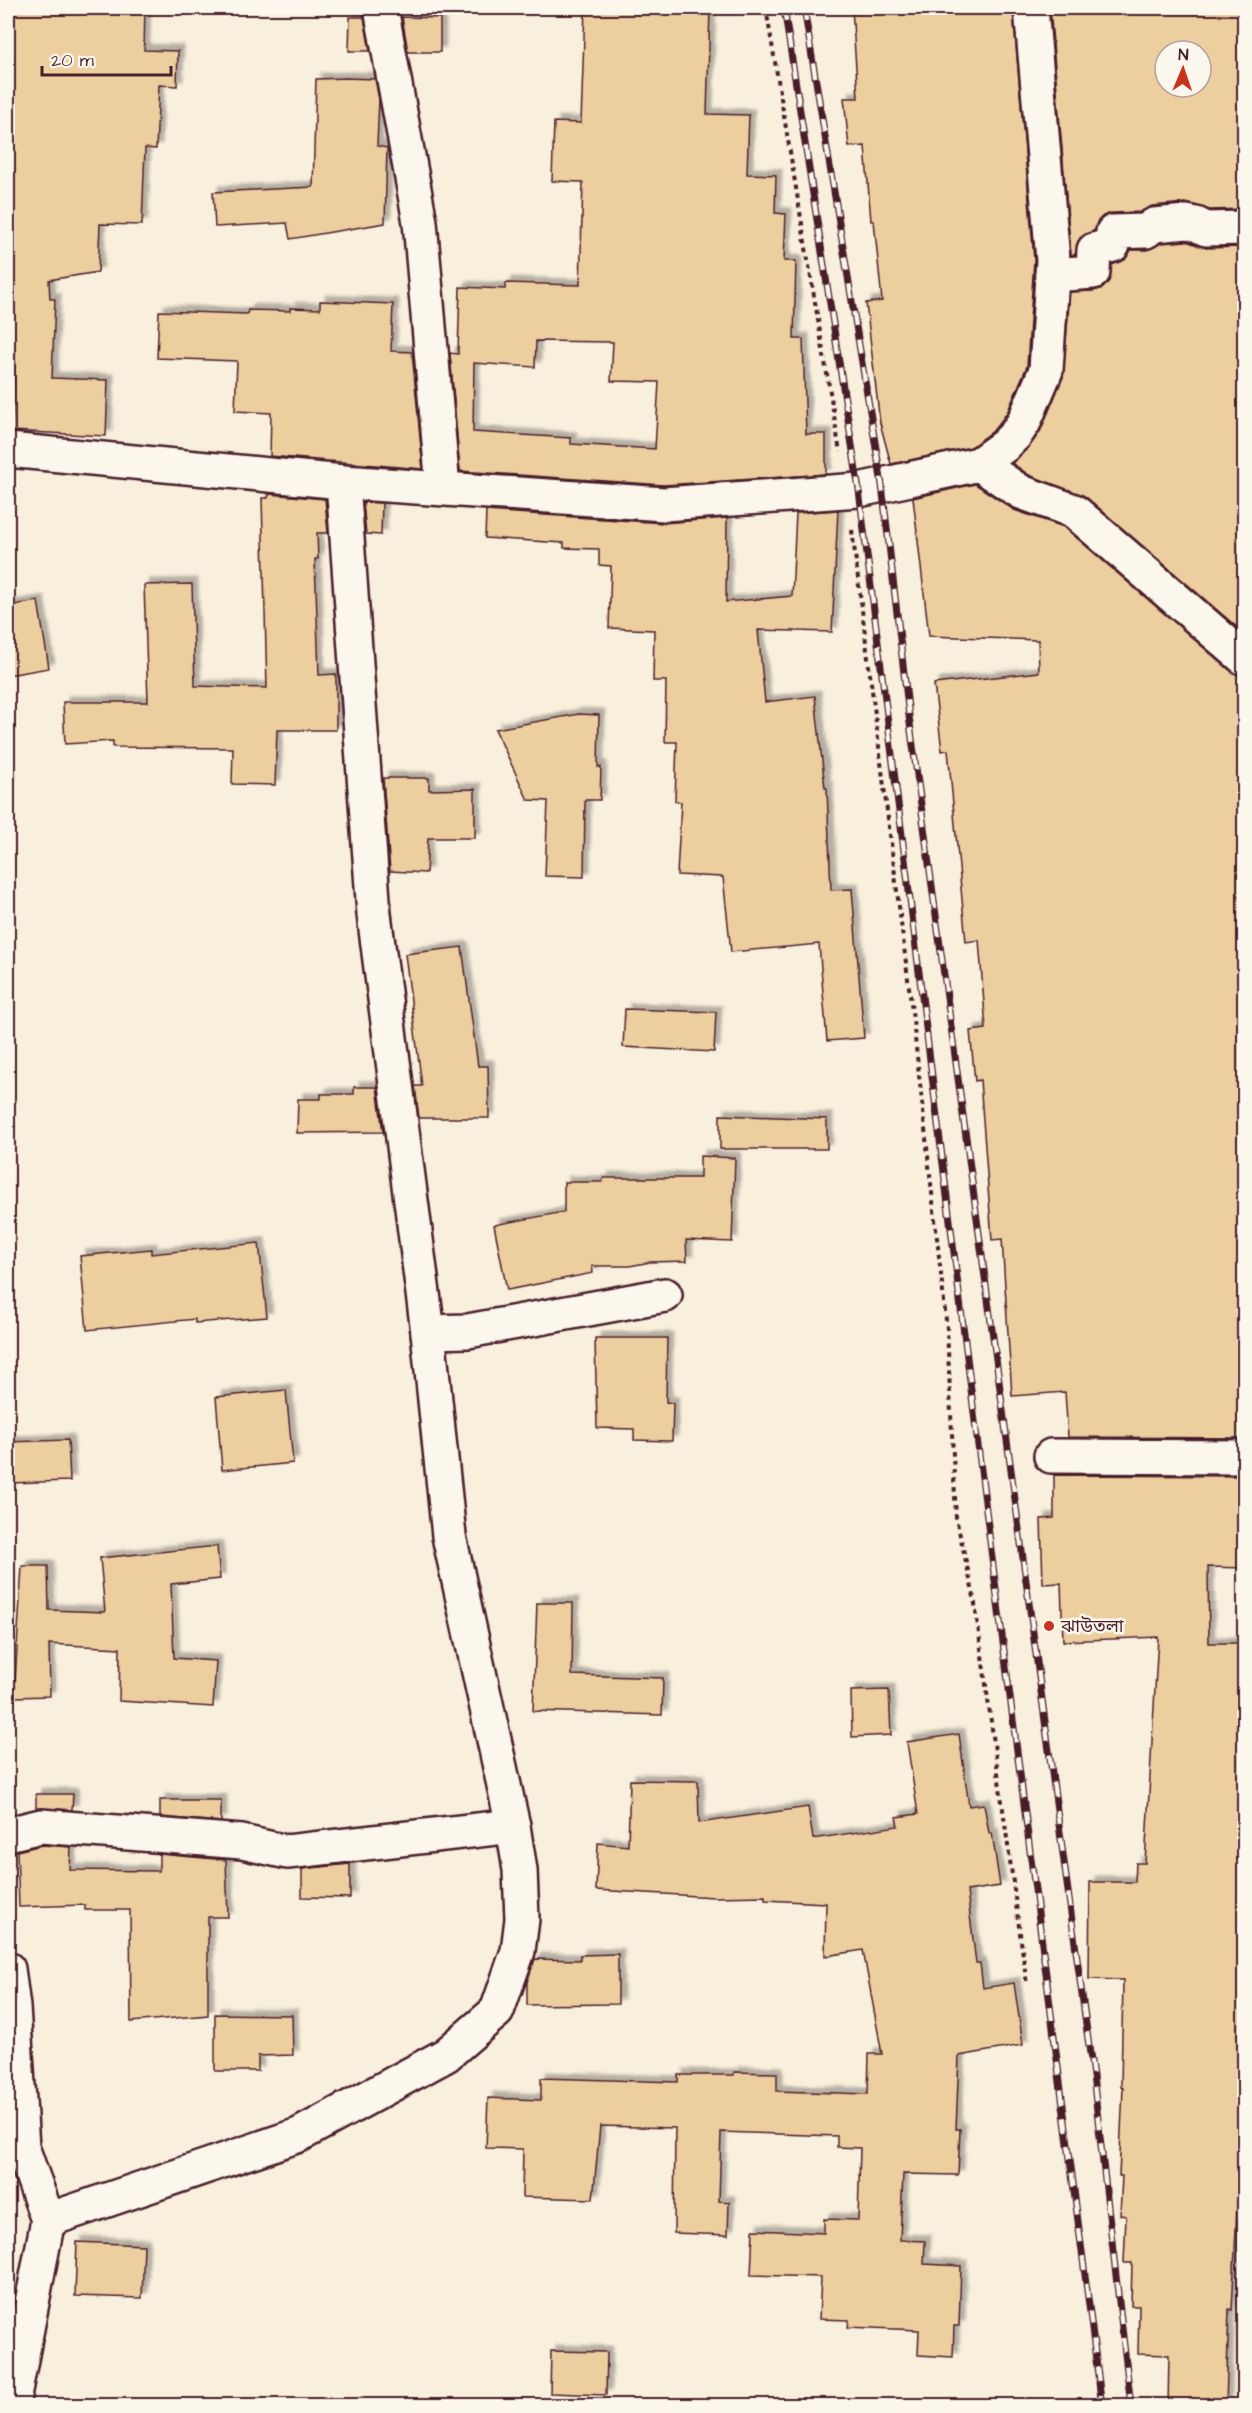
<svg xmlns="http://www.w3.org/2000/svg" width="1252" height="2413" viewBox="0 0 1252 2413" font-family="'Architects Daughter','Noto Sans Bengali',sans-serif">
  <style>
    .building { fill: #edce9f; stroke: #4a1f2b; stroke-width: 1.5; fill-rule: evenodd; filter: url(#shadow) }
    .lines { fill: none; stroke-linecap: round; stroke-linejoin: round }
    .street-casing { stroke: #4a1f2b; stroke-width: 38 }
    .path { stroke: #4a1f2b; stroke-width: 4; stroke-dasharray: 4.5 4.5; stroke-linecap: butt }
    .street { stroke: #fbf7ec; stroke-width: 33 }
    .rail-casing { stroke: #4a1f2b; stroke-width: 7 }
    .rail { stroke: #fbf7ec; stroke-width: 4.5; stroke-dasharray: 14; stroke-linecap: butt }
    .poi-dot { fill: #c8321e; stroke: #fbf7ec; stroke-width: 2 }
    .labels { text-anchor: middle; stroke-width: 5; stroke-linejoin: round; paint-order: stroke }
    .poi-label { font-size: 18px; fill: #4a1f2b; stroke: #fbf7ec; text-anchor: start }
  </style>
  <defs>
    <filter id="shadow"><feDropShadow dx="5.5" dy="-5.5" stdDeviation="1.5" flood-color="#0004"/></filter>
  </defs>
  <rect width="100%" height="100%" fill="#f8efdd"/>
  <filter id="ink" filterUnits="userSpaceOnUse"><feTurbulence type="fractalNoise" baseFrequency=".0167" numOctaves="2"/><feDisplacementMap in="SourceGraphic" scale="12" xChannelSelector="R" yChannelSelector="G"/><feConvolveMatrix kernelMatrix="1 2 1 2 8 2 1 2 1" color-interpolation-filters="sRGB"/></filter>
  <g filter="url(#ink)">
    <g class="building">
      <path d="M8 8H145L144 50 178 51 177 86 159 85 156 149 145 148 142 225 100 224 98 272 49 280 50 299H55L52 378 108 380 106 436 12 431 15 351H8Z"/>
      <path d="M585 8H710L707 114 749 115 747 174 776 175 775 213 786 214 784 261H796L794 339H803L806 434H826V474L664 485 460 471 450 353 458 354 460 287 505 289 506 283 580 285 583 182 552 181 554 122 581 123ZM536 341 613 342 611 381 659 382 655 449 571 444V438L473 432 474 363 535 367Z"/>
      <path d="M852 8H1013L1034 260 1027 366 1007 413 992 432 971 447 891 464 880 423 866 303 882 301 874 221H871L865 146 849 147 844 98H858Z"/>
      <path d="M1050 8H1245V209L1210 210 1185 203 1152 206 1140 212 1112 213 1103 216 1097 222 1095 230 1080 238 1075 255H1071ZM1165 51H1201V87H1165Z"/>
      <path d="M350 17H364L370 51H349Z"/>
      <path d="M402 17 440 18V52H408Z"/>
      <path d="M346 78 375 79 379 99 377 146 387 148 385 223 290 239 287 223 215 227 213 192 313 187 316 79Z"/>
      <path d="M1186 241 1206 248 1245 247V634L1086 497 1029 475 1012 463 1029 447 1040 432 1063 377 1070 292 1094 291 1103 288 1109 281 1112 265 1125 260 1131 250H1147L1161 243Z"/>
      <path d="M320 301 393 304 391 351 412 352 423 469 270 456 271 413 235 411 237 361 157 358 159 311 247 314 248 310 290 311V308L320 309Z"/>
      <path d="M975 484 1014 510 1064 527 1232 672 1245 676V1438L1068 1437 1065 1392 1012 1396 1002 1239 992 1240 980 1080 975 1081 970 1031 986 1029 979 940 966 942 948 750 942 751 934 684 1039 672 1038 640 929 636 913 498Z"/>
      <path d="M269 494 325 499 328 533H317L318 559H315L319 675 336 674V730H277L275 785 232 784 233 748 113 747V741L65 744 63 702H148L144 585 192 584 195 686 267 688 262 498H268Z"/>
      <path d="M363 502 382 503 381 535 366 534Z"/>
      <path d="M838 510 832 632 758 630 765 702 815 696 825 788H827L831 890 852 889 864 1038 827 1041 819 944 731 952 723 877 677 875 681 802 675 801 677 742H665L666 681H653L654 630 609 628 611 566 599 565V549L564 548V543L485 538 486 511 663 523 727 518 726 602 792 596 796 513Z"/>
      <path d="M38 601 49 668 8 675V606Z"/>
      <path d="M579 714 599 715 598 767H601L600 800H585L584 877 545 876 548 801 528 800 495 729Z"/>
      <path d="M383 778H429V790L475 789V838H428L426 873 390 871Z"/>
      <path d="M462 947 478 1066H488L489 1118H419L415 1086H422L405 954Z"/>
      <path d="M625 1009 716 1012 714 1052 623 1047Z"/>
      <path d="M354 1087H377L383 1132 297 1133 298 1099H321V1094H354Z"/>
      <path d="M720 1115 827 1119V1149H720Z"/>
      <path d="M700 1156 735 1158 732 1242 686 1240 687 1261 650 1262 630 1266H592L593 1273 507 1290 494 1225 564 1212V1182H602L604 1178H700Z"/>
      <path d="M259 1243 267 1317 195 1323V1319L87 1330 80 1256 151 1249V1254Z"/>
      <path d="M595 1338H667L666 1402 673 1403 672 1441 634 1440V1429L597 1428Z"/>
      <path d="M286 1390 293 1463 222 1470 216 1397Z"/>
      <path d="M68 1440 70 1481 8 1483V1442Z"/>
      <path d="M1054 1475 1245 1476V1568L1208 1567 1209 1643H1245V2188H1238L1232 2310 1229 2309 1226 2406H1168L1169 2355 1138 2354 1139 2306H1131L1132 2263H1124L1126 2216 1120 2215 1122 2176H1119L1123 2088 1121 2087 1123 1980 1089 1979 1090 1882H1135L1136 1863H1145L1158 1637 1063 1641 1061 1583 1043 1584 1041 1519 1054 1518Z"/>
      <path d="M217 1546 220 1579 171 1584 174 1658 216 1661 213 1707 119 1701 120 1648 49 1644 50 1696 14 1697 22 1566H48L49 1610 105 1612 100 1558Z"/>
      <path d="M537 1603H573L572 1675 663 1678 662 1715 533 1711Z"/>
      <path d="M889 1690 891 1735 852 1737 851 1691Z"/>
      <path d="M959 1734 969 1806 984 1804 989 1833H992L1000 1886 967 1891 976 1963H980L983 1988 1014 1983 1023 2045 959 2056 956 2129H960L958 2175 903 2174 900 2240 925 2241 924 2264 961 2266 959 2326H954L953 2357 918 2355 919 2330 848 2327 849 2320 819 2319 821 2277 751 2275 753 2230 824 2233V2219L858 2220 860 2148 837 2147V2136L721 2132 719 2201 729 2202 728 2235 674 2233 675 2128 600 2126 593 2199 522 2197 523 2149 486 2148 488 2098 541 2100V2078L678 2082V2075H734V2072L777 2073V2091L868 2094 869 2054H882L863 1950 825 1956 826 1903 765 1900V1896L714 1897 596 1890 598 1843 628 1846 630 1780 698 1781 699 1823 808 1807 813 1839 898 1826 896 1817 918 1814 907 1742Z"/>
      <path d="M36 1794H73L72 1810 36 1808Z"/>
      <path d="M160 1800H221V1822L160 1817Z"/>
      <path d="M42 1845 71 1847 70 1870 159 1871V1854L226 1860 228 1917H208V2015L131 2022 130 1910H85V1905L19 1907 17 1851Z"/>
      <path d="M350 1864V1898L302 1897V1869Z"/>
      <path d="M618 1954V2004L527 2005V1982L535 1959 580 1960V1955Z"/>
      <path d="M215 2014 292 2015 293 2055 258 2056V2071H215Z"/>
      <path d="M77 2242 144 2245 142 2298 75 2296Z"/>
      <path d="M551 2351 607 2352 606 2395 550 2393Z"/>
    </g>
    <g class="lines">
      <g class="street-casing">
        <g id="street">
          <path d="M381 8 420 222 443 488"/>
          <path d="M1052 275 1093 272 1094 250 1113 245V232L1146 231 1154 225 1187 222 1196 224 1206 229 1244 228"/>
          <path d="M8 450 343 482 664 504 859 490 979 464 1004 446 1016 434 1024 422 1046 370 1053 260 1031 8"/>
          <path d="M979 464 1021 492 1074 511 1244 658"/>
          <path d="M343 482 374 914 428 1332 449 1536 513 1826"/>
          <path d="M428 1332 468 1331 665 1295"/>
          <path d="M1051 1456 1244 1457"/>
          <path d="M8 1834 41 1826 242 1842 287 1852 513 1826 520 1870 522 1919 518 1951 497 2011 446 2055 299 2135 48 2220"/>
          <path d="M8 1969 13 2007 22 2147 48 2220 12 2406"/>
        </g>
      </g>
      <g class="path">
        <path d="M766 8 840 452"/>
        <path d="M852 530 912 1011 947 1329 956 1518 974 1597 1027 1985"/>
      </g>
      <use href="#street" class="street"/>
      <g class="rail-casing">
        <g id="rail">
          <path d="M784 8 859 490 992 1558 1102 2406"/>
          <path d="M804 8 882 485 909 716 1093 2076 1131 2406"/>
        </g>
      </g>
      <use href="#rail" class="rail"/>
    </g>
  </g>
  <circle class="poi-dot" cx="1049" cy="1626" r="6"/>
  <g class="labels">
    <g class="poi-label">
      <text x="1061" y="1632">ঝাউতলা</text>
    </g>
  </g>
  <rect width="1252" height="2413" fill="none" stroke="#fbf7ec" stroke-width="30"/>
  <rect x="15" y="15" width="1222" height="2383" fill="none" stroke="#4a1f2b" stroke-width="2" filter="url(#ink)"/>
  <g transform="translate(1183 69) rotate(2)"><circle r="28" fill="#fbf7ec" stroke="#b4a19f" stroke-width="1.5"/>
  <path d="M0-4.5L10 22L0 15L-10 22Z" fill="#c8321e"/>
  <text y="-9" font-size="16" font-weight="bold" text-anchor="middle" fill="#4a1f2b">N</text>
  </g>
  <path d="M42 66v9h129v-9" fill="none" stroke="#4a1f2b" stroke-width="3"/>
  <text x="51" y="66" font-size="18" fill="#4a1f2b" stroke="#fbf7ec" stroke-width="4.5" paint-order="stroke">20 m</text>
</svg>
